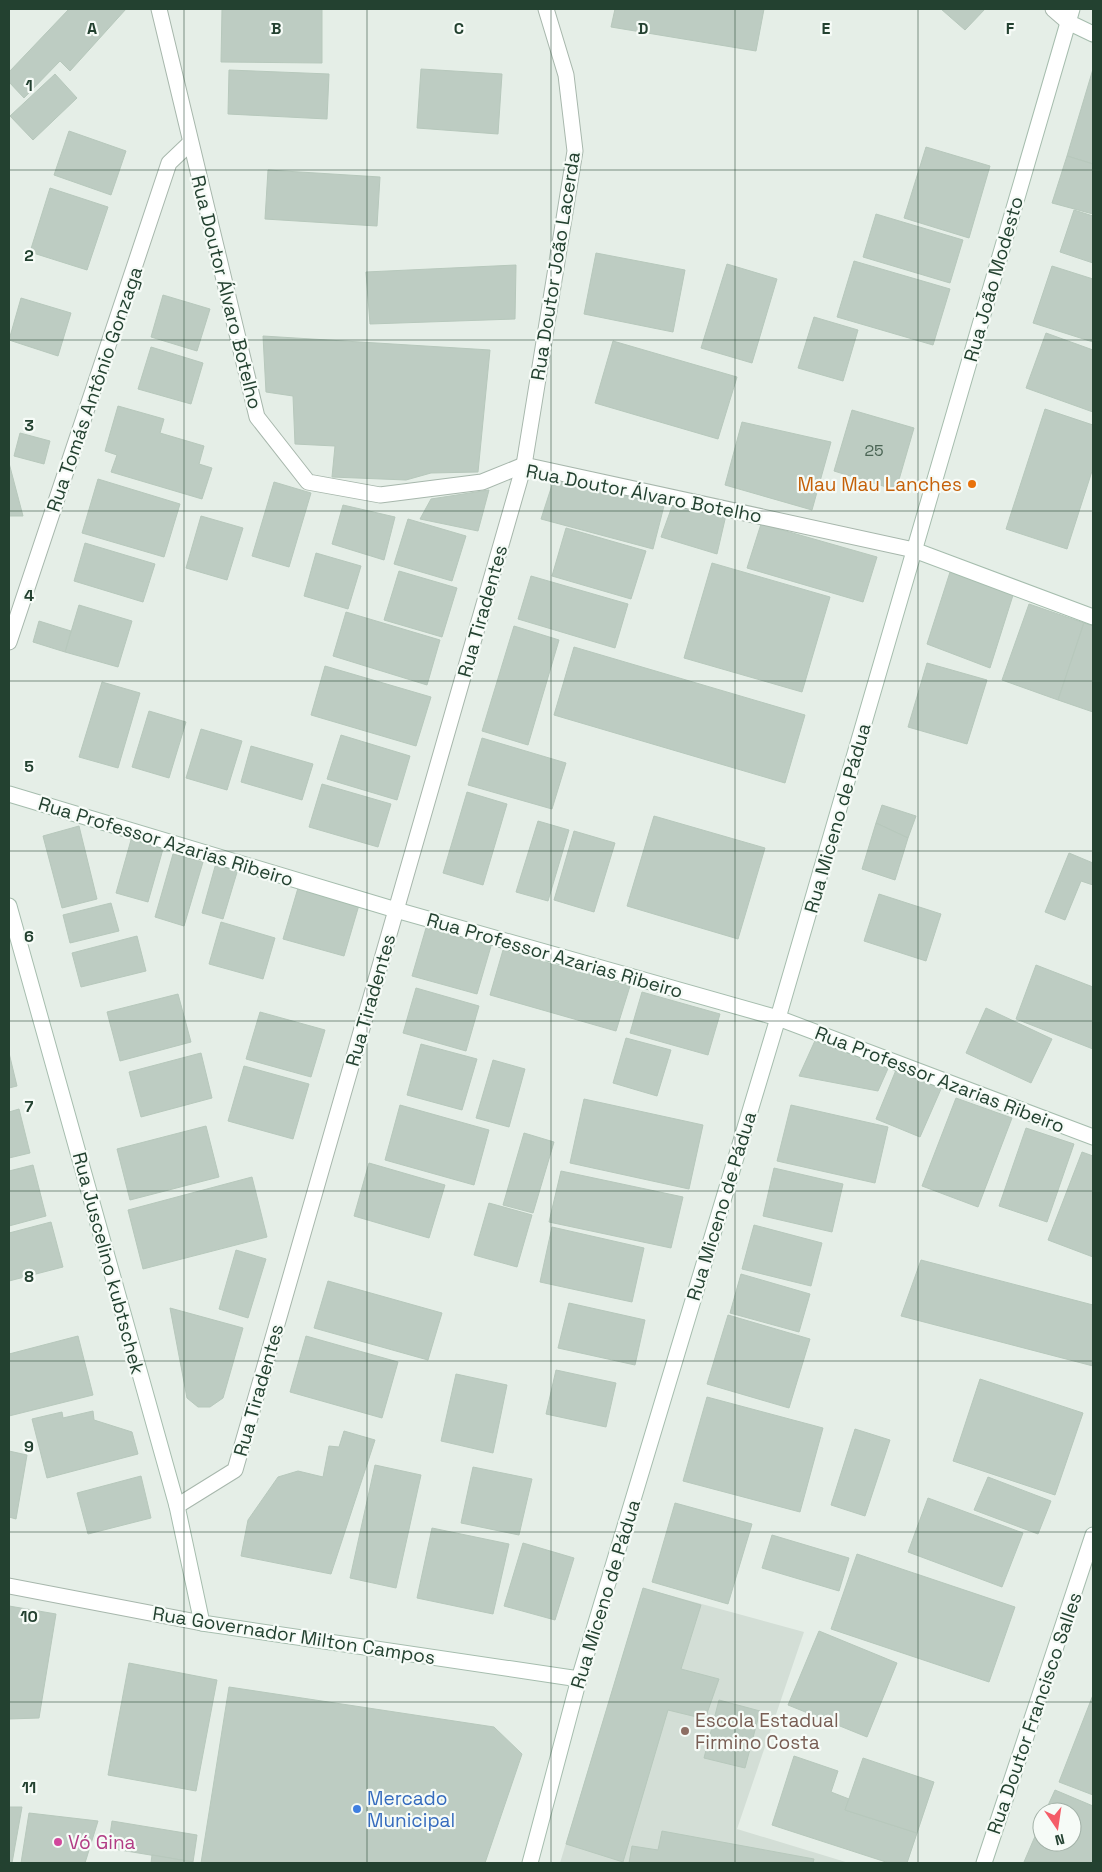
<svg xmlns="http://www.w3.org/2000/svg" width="1102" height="1872" viewBox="0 0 1102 1872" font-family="'Space Grotesk',sans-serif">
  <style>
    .built { fill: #d3ded6 }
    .building { fill: #bdccc2; stroke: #b7c8bc }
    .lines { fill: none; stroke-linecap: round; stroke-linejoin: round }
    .minor-casing { stroke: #a7b7ac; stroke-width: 17 }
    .secondary-casing { stroke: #a6bdae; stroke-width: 17 }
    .minor { stroke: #fff; stroke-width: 15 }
    .secondary { stroke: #fff; stroke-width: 15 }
    .grid { fill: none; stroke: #234130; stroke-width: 1; stroke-opacity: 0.55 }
    .food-dot { fill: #e8710a; stroke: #f6fbf7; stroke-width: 2 }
    .education-dot { fill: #8d6e63; stroke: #f6fbf7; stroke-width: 2 }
    .shop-dot { fill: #3f7fe0; stroke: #f6fbf7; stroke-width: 2 }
    .hotel-dot { fill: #d1479c; stroke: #f6fbf7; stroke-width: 2 }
    .labels { text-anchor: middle; stroke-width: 4.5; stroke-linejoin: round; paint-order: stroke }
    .number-label { font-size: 16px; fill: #4a6454 }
    .street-label { font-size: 19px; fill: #234130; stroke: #f6fbf7 }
    .food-label { font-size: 19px; fill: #c56008; stroke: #f6fbf7; text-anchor: end }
    .education-label { font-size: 19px; fill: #785e54; stroke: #f6fbf7; text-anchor: start }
    .shop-label { font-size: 19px; fill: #366cbe; stroke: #f6fbf7; text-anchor: start }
    .hotel-label { font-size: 19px; fill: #b23c85; stroke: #f6fbf7; text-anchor: start }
    .grid-label { font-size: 16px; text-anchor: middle; font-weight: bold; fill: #234130; stroke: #f6fbf7; stroke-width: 4.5; stroke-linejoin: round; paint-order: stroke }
  </style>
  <rect width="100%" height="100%" fill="#e5eee7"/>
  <path class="built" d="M643 1588 804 1632 737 1829 849 1863H560Z"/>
  <g class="building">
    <path d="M69 9H126L70 71 60 61 24 98 9 82V72Z"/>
    <path d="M222 9H322V63L221 62Z"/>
    <path d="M615 9H764L756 51 611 27Z"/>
    <path d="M941 9H985L965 30Z"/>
    <path d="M421 69 502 74 498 134 417 128Z"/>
    <path d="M1093 69V164L1067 156Z"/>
    <path d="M229 70 329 74 327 119 228 114Z"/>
    <path d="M55 74 77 98 33 140 10 116Z"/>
    <path d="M69 131 126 151 111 195 54 175Z"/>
    <path d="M926 147 990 166 969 238 904 218Z"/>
    <path d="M1067 156 1093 164V214L1052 203Z"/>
    <path d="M268 170 380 177 377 226 265 219Z"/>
    <path d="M50 188 108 207 87 270 30 252Z"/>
    <path d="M1074 210 1093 216V263L1060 252Z"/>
    <path d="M876 214 963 240 950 283 863 257Z"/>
    <path d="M596 253 685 270 673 332 584 314Z"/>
    <path d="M854 261 950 289 933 345 837 317Z"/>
    <path d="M727 264 777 279 752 363 701 348Z"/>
    <path d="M516 265 515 319 370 324 366 272Z"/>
    <path d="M1052 266 1093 279V342L1033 323Z"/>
    <path d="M163 295 210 309 197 351 151 337Z"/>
    <path d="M21 298 71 313 58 356 9 340Z"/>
    <path d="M814 317 858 330 843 381 798 368Z"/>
    <path d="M1046 333 1093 350V412L1026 388Z"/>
    <path d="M263 336 490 350 478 472 431 473 406 480 332 477 335 446 295 444 293 396 266 392Z"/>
    <path d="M613 341 737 377 718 439 595 403Z"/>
    <path d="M151 347 203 363 191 404 138 389Z"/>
    <path d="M118 406 164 419 160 433 204 446 199 464 212 468 202 499 111 472 117 455 105 451Z"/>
    <path d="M1045 409 1093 425V468L1067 549 1006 529Z"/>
    <path d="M852 410 914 428 896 490 834 471Z"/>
    <path d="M742 422 831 442 812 510 725 485Z"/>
    <path d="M20 433 50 441 44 464 14 456Z"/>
    <path d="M9 463 23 516H9Z"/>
    <path d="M556 473 665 502 653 549 541 519Z"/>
    <path d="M98 479 180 504 164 557 82 533Z"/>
    <path d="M274 482 311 493 289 567 252 556Z"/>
    <path d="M489 490 478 531 420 519 431 499Z"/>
    <path d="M674 501 726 515 717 554 661 537Z"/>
    <path d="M343 505 395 517 384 560 332 544Z"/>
    <path d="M201 516 243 528 227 580 186 568Z"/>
    <path d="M408 519 466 536 452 581 394 564Z"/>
    <path d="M761 524 877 557 863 602 747 568Z"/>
    <path d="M566 528 646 551 631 599 552 576Z"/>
    <path d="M85 543 155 564 143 602 74 581Z"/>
    <path d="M316 553 361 566 348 609 304 596Z"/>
    <path d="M712 563 830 597 802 692 684 658Z"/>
    <path d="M951 569 1014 592 990 668 927 644Z"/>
    <path d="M399 571 457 588 442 637 384 620Z"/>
    <path d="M531 576 628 604 615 648 518 619Z"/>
    <path d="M1029 604 1084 623 1058 700 1002 680Z"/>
    <path d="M79 605 132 621 118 667 65 652Z"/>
    <path d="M346 612 440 640 427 685 333 656Z"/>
    <path d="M39 621 71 631 65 652 33 642Z"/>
    <path d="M1084 623 1093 626V712L1058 700Z"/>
    <path d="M514 626 559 640 528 745 482 731Z"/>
    <path d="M574 647 805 715 785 783 554 715Z"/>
    <path d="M927 663 987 680 967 744 908 727Z"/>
    <path d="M325 666 431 697 416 746 311 715Z"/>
    <path d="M102 682 140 693 118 768 79 757Z"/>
    <path d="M149 711 186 722 169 778 132 767Z"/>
    <path d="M201 729 242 741 227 790 186 778Z"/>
    <path d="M341 735 410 756 397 800 327 779Z"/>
    <path d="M482 738 566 763 552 809 468 785Z"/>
    <path d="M251 746 313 764 302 800 241 782Z"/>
    <path d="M322 784 391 804 378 847 309 827Z"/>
    <path d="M467 792 507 804 483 885 443 873Z"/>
    <path d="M882 805 916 816 908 838 876 823Z"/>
    <path d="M654 816 765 848 738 939 627 906Z"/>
    <path d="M538 821 569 830 548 901 516 892Z"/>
    <path d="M876 823 908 838 895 880 862 869Z"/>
    <path d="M79 826 97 899 62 908 43 836Z"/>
    <path d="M574 831 615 843 594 912 554 900Z"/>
    <path d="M131 840 163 849 148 902 116 893Z"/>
    <path d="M1069 853 1093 863V885L1081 881 1065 920 1045 912Z"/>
    <path d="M173 854 203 862 184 926 155 917Z"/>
    <path d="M216 863 238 869 223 919 202 913Z"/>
    <path d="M298 888 359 905 344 956 283 939Z"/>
    <path d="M879 894 941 914 926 961 864 941Z"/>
    <path d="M111 903 119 931 70 943 63 915Z"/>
    <path d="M221 922 275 938 263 979 209 964Z"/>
    <path d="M426 928 491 946 477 994 412 976Z"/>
    <path d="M137 936 146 971 81 987 72 953Z"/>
    <path d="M503 950 630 986 616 1031 490 995Z"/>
    <path d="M1036 965 1093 987V1049L1016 1019Z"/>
    <path d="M416 988 479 1006 466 1051 403 1033Z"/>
    <path d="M642 992 720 1014 708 1055 630 1033Z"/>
    <path d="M178 994 191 1042 120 1061 107 1012Z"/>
    <path d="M986 1008 1052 1039 1031 1083 966 1053Z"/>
    <path d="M260 1012 325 1030 311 1077 246 1059Z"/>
    <path d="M818 1034 890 1064 878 1091 799 1076Z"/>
    <path d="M626 1038 671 1050 657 1096 613 1083Z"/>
    <path d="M421 1044 477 1059 462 1110 407 1095Z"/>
    <path d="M9 1053 17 1086 9 1088Z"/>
    <path d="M201 1053 212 1098 141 1117 129 1072Z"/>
    <path d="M493 1060 525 1069 509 1127 476 1118Z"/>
    <path d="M244 1066 309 1084 293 1139 228 1121Z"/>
    <path d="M896 1070 941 1089 920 1137 876 1119Z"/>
    <path d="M956 1098 1012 1118 978 1207 922 1186Z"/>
    <path d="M584 1099 703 1125 689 1189 570 1163Z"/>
    <path d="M400 1105 489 1130 474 1185 385 1160Z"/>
    <path d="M791 1105 888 1127 875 1183 777 1161Z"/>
    <path d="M19 1109 30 1153 9 1158V1112Z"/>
    <path d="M206 1126 219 1177 130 1200 117 1149Z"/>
    <path d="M1026 1128 1074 1144 1047 1222 999 1206Z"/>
    <path d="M524 1133 554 1142 533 1213 503 1205Z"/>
    <path d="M1082 1152 1093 1156V1257L1048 1240Z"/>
    <path d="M369 1163 445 1185 429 1238 354 1216Z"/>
    <path d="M33 1165 46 1216 9 1226V1171Z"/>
    <path d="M774 1168 843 1184 832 1232 763 1216Z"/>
    <path d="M561 1171 683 1197 671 1248 549 1222Z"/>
    <path d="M252 1177 267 1237 143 1269 128 1210Z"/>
    <path d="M489 1203 532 1215 517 1267 474 1255Z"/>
    <path d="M51 1222 63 1267 9 1281V1233Z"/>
    <path d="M754 1225 822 1243 811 1286 742 1269Z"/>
    <path d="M552 1227 644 1248 632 1302 540 1282Z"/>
    <path d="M236 1250 266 1259 248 1318 219 1309Z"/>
    <path d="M921 1260 1093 1305V1366L901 1316Z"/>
    <path d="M741 1274 810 1294 799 1332 730 1313Z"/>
    <path d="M328 1281 442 1313 428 1360 314 1328Z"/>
    <path d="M569 1303 645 1320 635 1365 558 1348Z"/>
    <path d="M170 1308 243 1328 223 1398 210 1407H198L187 1398Z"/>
    <path d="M728 1315 810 1339 789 1408 707 1384Z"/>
    <path d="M78 1336 93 1395 9 1416V1354Z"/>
    <path d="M306 1336 398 1362 382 1418 290 1392Z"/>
    <path d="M556 1370 616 1383 606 1427 546 1414Z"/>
    <path d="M456 1374 507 1385 493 1453 441 1441Z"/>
    <path d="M980 1379 1083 1413 1055 1495 953 1461Z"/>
    <path d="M707 1397 823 1428 800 1512 683 1481Z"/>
    <path d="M93 1411 94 1420 132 1432 138 1454 47 1478 32 1419 62 1412 63 1418Z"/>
    <path d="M855 1429 890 1440 865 1516 831 1505Z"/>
    <path d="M344 1431 375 1440 331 1574 241 1556 248 1520 278 1477 298 1471 323 1477 329 1446 339 1447Z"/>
    <path d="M9 1451 27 1455 16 1519 9 1517Z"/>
    <path d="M375 1465 421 1475 396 1588 350 1578Z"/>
    <path d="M473 1467 532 1479 519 1535 461 1523Z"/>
    <path d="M141 1476 151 1518 88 1534 77 1493Z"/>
    <path d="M988 1477 1051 1501 1038 1534 974 1510Z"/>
    <path d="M928 1498 1023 1533 1002 1587 908 1552Z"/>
    <path d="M675 1503 752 1524 728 1604 652 1582Z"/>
    <path d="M432 1528 509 1544 493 1614 417 1598Z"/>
    <path d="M772 1535 849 1558 839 1591 762 1568Z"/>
    <path d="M523 1543 574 1558 555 1620 504 1606Z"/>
    <path d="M857 1554 1015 1607 989 1682 831 1629Z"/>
    <path d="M643 1588 701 1605 681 1669 719 1679 705 1719 668 1710 623 1862 566 1844Z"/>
    <path d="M9 1606 56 1614 39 1718 9 1719Z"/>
    <path d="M819 1631 897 1663 867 1737 788 1705Z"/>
    <path d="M129 1663 217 1680 196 1791 108 1775Z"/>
    <path d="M229 1687 494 1727 522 1754 485 1863H201Z"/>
    <path d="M1093 1695V1795L1059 1782Z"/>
    <path d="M719 1700 760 1711 745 1768 704 1758Z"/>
    <path d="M794 1756 838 1771 831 1792 849 1799 845 1810 917 1833 907 1863H889L772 1825Z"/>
    <path d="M863 1758 934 1782 917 1833 845 1810Z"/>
    <path d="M1055 1790 1093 1806V1863L1024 1862 1042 1820V1842H1072V1812H1045Z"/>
    <path d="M9 1807H22L12 1863H9Z"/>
    <path d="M29 1813 98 1821 85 1863H21Z"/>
    <path d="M112 1821 197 1835 193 1862 108 1848Z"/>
    <path d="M662 1831 814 1859 813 1863H629L632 1846 658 1850Z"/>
    <path d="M152 1855 193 1862V1863H151Z"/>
  </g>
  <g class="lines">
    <g class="minor-casing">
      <g id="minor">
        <path d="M159 9 257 417 308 482 380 495 482 482 524 465 914 550"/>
        <path d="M1053 9 1068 22"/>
        <path d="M9 642 169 163 190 143"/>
        <path d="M177 1506 235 1470 524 465 575 151 566 75 546 9"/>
        <path d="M9 1586 202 1623"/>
      </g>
    </g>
    <g class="secondary-casing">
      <g id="secondary">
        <path d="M1068 22 1093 34"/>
        <path d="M914 550 1093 617"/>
        <path d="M9 794 396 910 778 1018 1093 1137"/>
        <path d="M9 906 177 1506 202 1623 579 1679"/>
        <path d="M530 1863 579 1679 778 1018 1072 9"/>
        <path d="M984 1863 1093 1535"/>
      </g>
    </g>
    <use href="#minor" class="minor"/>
    <use href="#secondary" class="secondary"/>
  </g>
  <path class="grid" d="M184 9V1863M367 9V1863M551 9V1863M735 9V1863M918 9V1863M9 170H1093M9 340H1093M9 511H1093M9 681H1093M9 851H1093M9 1021H1093M9 1191H1093M9 1361H1093M9 1532H1093M9 1702H1093"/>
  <circle class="food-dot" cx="972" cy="484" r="5"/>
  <circle class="education-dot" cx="685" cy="1731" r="5"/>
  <circle class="shop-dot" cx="357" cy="1809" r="5"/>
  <circle class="hotel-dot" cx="58" cy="1842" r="5"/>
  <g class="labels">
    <g class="number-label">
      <text x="874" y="456">25</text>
    </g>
    <g class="street-label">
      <text transform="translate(555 266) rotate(-81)" y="7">Rua Doutor João Lacerda</text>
      <text transform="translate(993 279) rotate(-74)" y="7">Rua João Modesto</text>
      <text transform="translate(227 292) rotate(76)" y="7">Rua Doutor Álvaro Botelho</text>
      <text transform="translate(94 389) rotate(-71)" y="7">Rua Tomás Antônio Gonzaga</text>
      <text transform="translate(644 493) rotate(11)" y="7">Rua Doutor Álvaro Botelho</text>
      <text transform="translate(482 611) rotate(-74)" y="7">Rua Tiradentes</text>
      <text transform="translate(837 818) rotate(-74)" y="7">Rua Miceno de Pádua</text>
      <text transform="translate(166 841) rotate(17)" y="7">Rua Professor Azarias Ribeiro</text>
      <text transform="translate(555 955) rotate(16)" y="7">Rua Professor Azarias Ribeiro</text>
      <text transform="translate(370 1000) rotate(-74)" y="7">Rua Tiradentes</text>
      <text transform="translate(940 1079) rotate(21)" y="7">Rua Professor Azarias Ribeiro</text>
      <text transform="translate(721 1206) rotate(-73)" y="7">Rua Miceno de Pádua</text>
      <text transform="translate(109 1263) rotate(75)" y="7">Rua Juscelino kubtschek</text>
      <text transform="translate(258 1390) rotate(-74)" y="7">Rua Tiradentes</text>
      <text transform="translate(605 1594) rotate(-73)" y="7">Rua Miceno de Pádua</text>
      <text transform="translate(294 1635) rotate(9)" y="7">Rua Governador Milton Campos</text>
      <text transform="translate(1034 1713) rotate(-71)" y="7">Rua Doutor Francisco Salles</text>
    </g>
    <g class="food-label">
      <text x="962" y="491">Mau Mau Lanches</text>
    </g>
    <g class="education-label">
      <text x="695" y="1727">Escola Estadual<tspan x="695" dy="22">Firmino Costa</tspan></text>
    </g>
    <g class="shop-label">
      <text x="367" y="1805">Mercado<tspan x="367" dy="22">Municipal</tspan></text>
    </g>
    <g class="hotel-label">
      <text x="68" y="1849">Vó Gina</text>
    </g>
  </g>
  <g class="grid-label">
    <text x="92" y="34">A</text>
    <text x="276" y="34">B</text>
    <text x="459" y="34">C</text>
    <text x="643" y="34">D</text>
    <text x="826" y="34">E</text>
    <text x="1010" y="34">F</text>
    <text x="29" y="91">1</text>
    <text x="29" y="261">2</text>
    <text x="29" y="431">3</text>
    <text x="29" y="601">4</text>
    <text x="29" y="772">5</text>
    <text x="29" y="942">6</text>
    <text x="29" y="1112">7</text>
    <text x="29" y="1282">8</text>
    <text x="29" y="1452">9</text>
    <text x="29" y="1622">10</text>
    <text x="29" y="1793">11</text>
  </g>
  <rect width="1102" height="1872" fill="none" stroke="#234130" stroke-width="20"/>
  <g transform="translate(1057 1827) rotate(167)"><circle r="24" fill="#f6fbf7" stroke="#a2b1a7"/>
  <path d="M0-4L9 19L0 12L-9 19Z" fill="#f45d68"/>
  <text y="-8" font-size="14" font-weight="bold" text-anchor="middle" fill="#234130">N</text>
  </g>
</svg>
